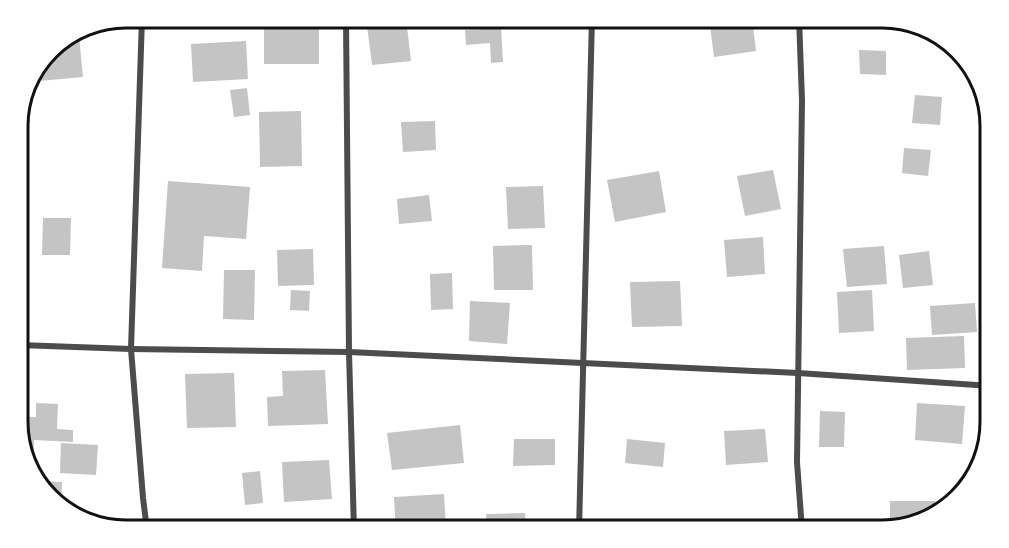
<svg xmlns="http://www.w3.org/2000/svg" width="1009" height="548" viewBox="0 0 1009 548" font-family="'Open Sans',sans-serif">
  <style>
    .building { fill: #c4c4c4 }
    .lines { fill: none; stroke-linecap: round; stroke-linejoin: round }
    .minor { stroke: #4c4c4c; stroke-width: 6 }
    .rim { fill: none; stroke: #111; stroke-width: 3 }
  </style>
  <rect width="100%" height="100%" fill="#fff"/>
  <g class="building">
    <rect x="264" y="18" width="55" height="46"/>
    <path d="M366 18H406L411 61 372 65Z"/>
    <path d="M709 18H752L756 51 714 57Z"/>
    <path d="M501 28 503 62 491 63 490 43 466 45 465 30Z"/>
    <path d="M79 36 83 77 28 82 29 78 55 45Z"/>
    <path d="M246 41 248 79 193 82 191 44Z"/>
    <path d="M859 50 886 51V75L860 74Z"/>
    <path d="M247 88 250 115 234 117 230 90Z"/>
    <path d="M915 95 942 97 940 125 912 123Z"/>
    <path d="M301 111 302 166 260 167 259 112Z"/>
    <path d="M435 121 436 150 403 152 401 122Z"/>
    <path d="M904 148 931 150 928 176 902 173Z"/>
    <path d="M773 170 781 209 745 216 737 176Z"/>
    <path d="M659 171 666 212 615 222 607 180Z"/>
    <path d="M168 181 250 187 246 239 204 236 202 271 162 268Z"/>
    <path d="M543 186 545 228 508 229 506 187Z"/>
    <path d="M429 195 432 221 399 224 397 199Z"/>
    <path d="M43 218H71L70 255H42Z"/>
    <path d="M763 237 765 274 727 277 724 240Z"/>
    <path d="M532 245 533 290H494L493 246Z"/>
    <path d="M884 246 887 284 847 287 843 249Z"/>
    <path d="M313 249 314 285 278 286 277 250Z"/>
    <path d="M929 251 933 285 903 288 899 255Z"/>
    <path d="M224 270H255L254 320 223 319Z"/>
    <path d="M452 273 453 309 431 310 430 274Z"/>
    <path d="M680 281 682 326 632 327 630 282Z"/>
    <path d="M291 290 310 291 309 311 290 310Z"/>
    <path d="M872 290 874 331 839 333 837 292Z"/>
    <path d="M19 292H25L24 326H19Z"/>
    <path d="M470 301 510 303 507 344 469 341Z"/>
    <path d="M975 303 977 332 932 335 930 306Z"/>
    <path d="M964 336 965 368 907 370 906 338Z"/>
    <path d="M325 370 328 424 268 426 267 397 283 396 282 371Z"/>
    <path d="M234 373 236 427 187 428 185 374Z"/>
    <path d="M36 403 58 404 57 429 73 430V442L34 440V451L25 450 19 436H27L29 417H36Z"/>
    <path d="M917 403 965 406 962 444 915 440Z"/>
    <path d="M820 411 845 412 844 447H819Z"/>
    <path d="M460 425 464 463 392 470 387 433Z"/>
    <path d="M765 429 768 462 726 465 724 431Z"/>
    <path d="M514 439H555V465L513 466Z"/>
    <path d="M627 439 665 443 663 467 625 463Z"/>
    <path d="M61 443 98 445 96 475 60 473Z"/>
    <path d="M329 460 332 499 284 502 282 462Z"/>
    <path d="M260 471 263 503 245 505 242 473Z"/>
    <path d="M38 481 62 482 61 504 40 487Z"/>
    <path d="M444 494 446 530H396L394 497Z"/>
    <path d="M890 501H935V514L890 529Z"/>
    <path d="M525 513 526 530H487L486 514Z"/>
  </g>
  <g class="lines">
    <g class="minor">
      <path d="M142 18 131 349 143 498 147 530"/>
      <path d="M346 18 349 352 354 530"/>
      <path d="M799 18 802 100 797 462 802 530"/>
      <path d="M19 345 131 349 349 352 798 373 991 386"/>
      <path d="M983 453 991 391"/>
      <path d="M579 530 592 18"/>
    </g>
  </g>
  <path d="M0 0H1009V548H0ZM126 28H882A98 98 0 0 1 980 126V422A98 98 0 0 1 882 520H126A98 98 0 0 1 28 422V126A98 98 0 0 1 126 28Z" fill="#fff" fill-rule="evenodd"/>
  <path class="rim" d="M126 28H882A98 98 0 0 1 980 126V422A98 98 0 0 1 882 520H126A98 98 0 0 1 28 422V126A98 98 0 0 1 126 28Z"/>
</svg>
